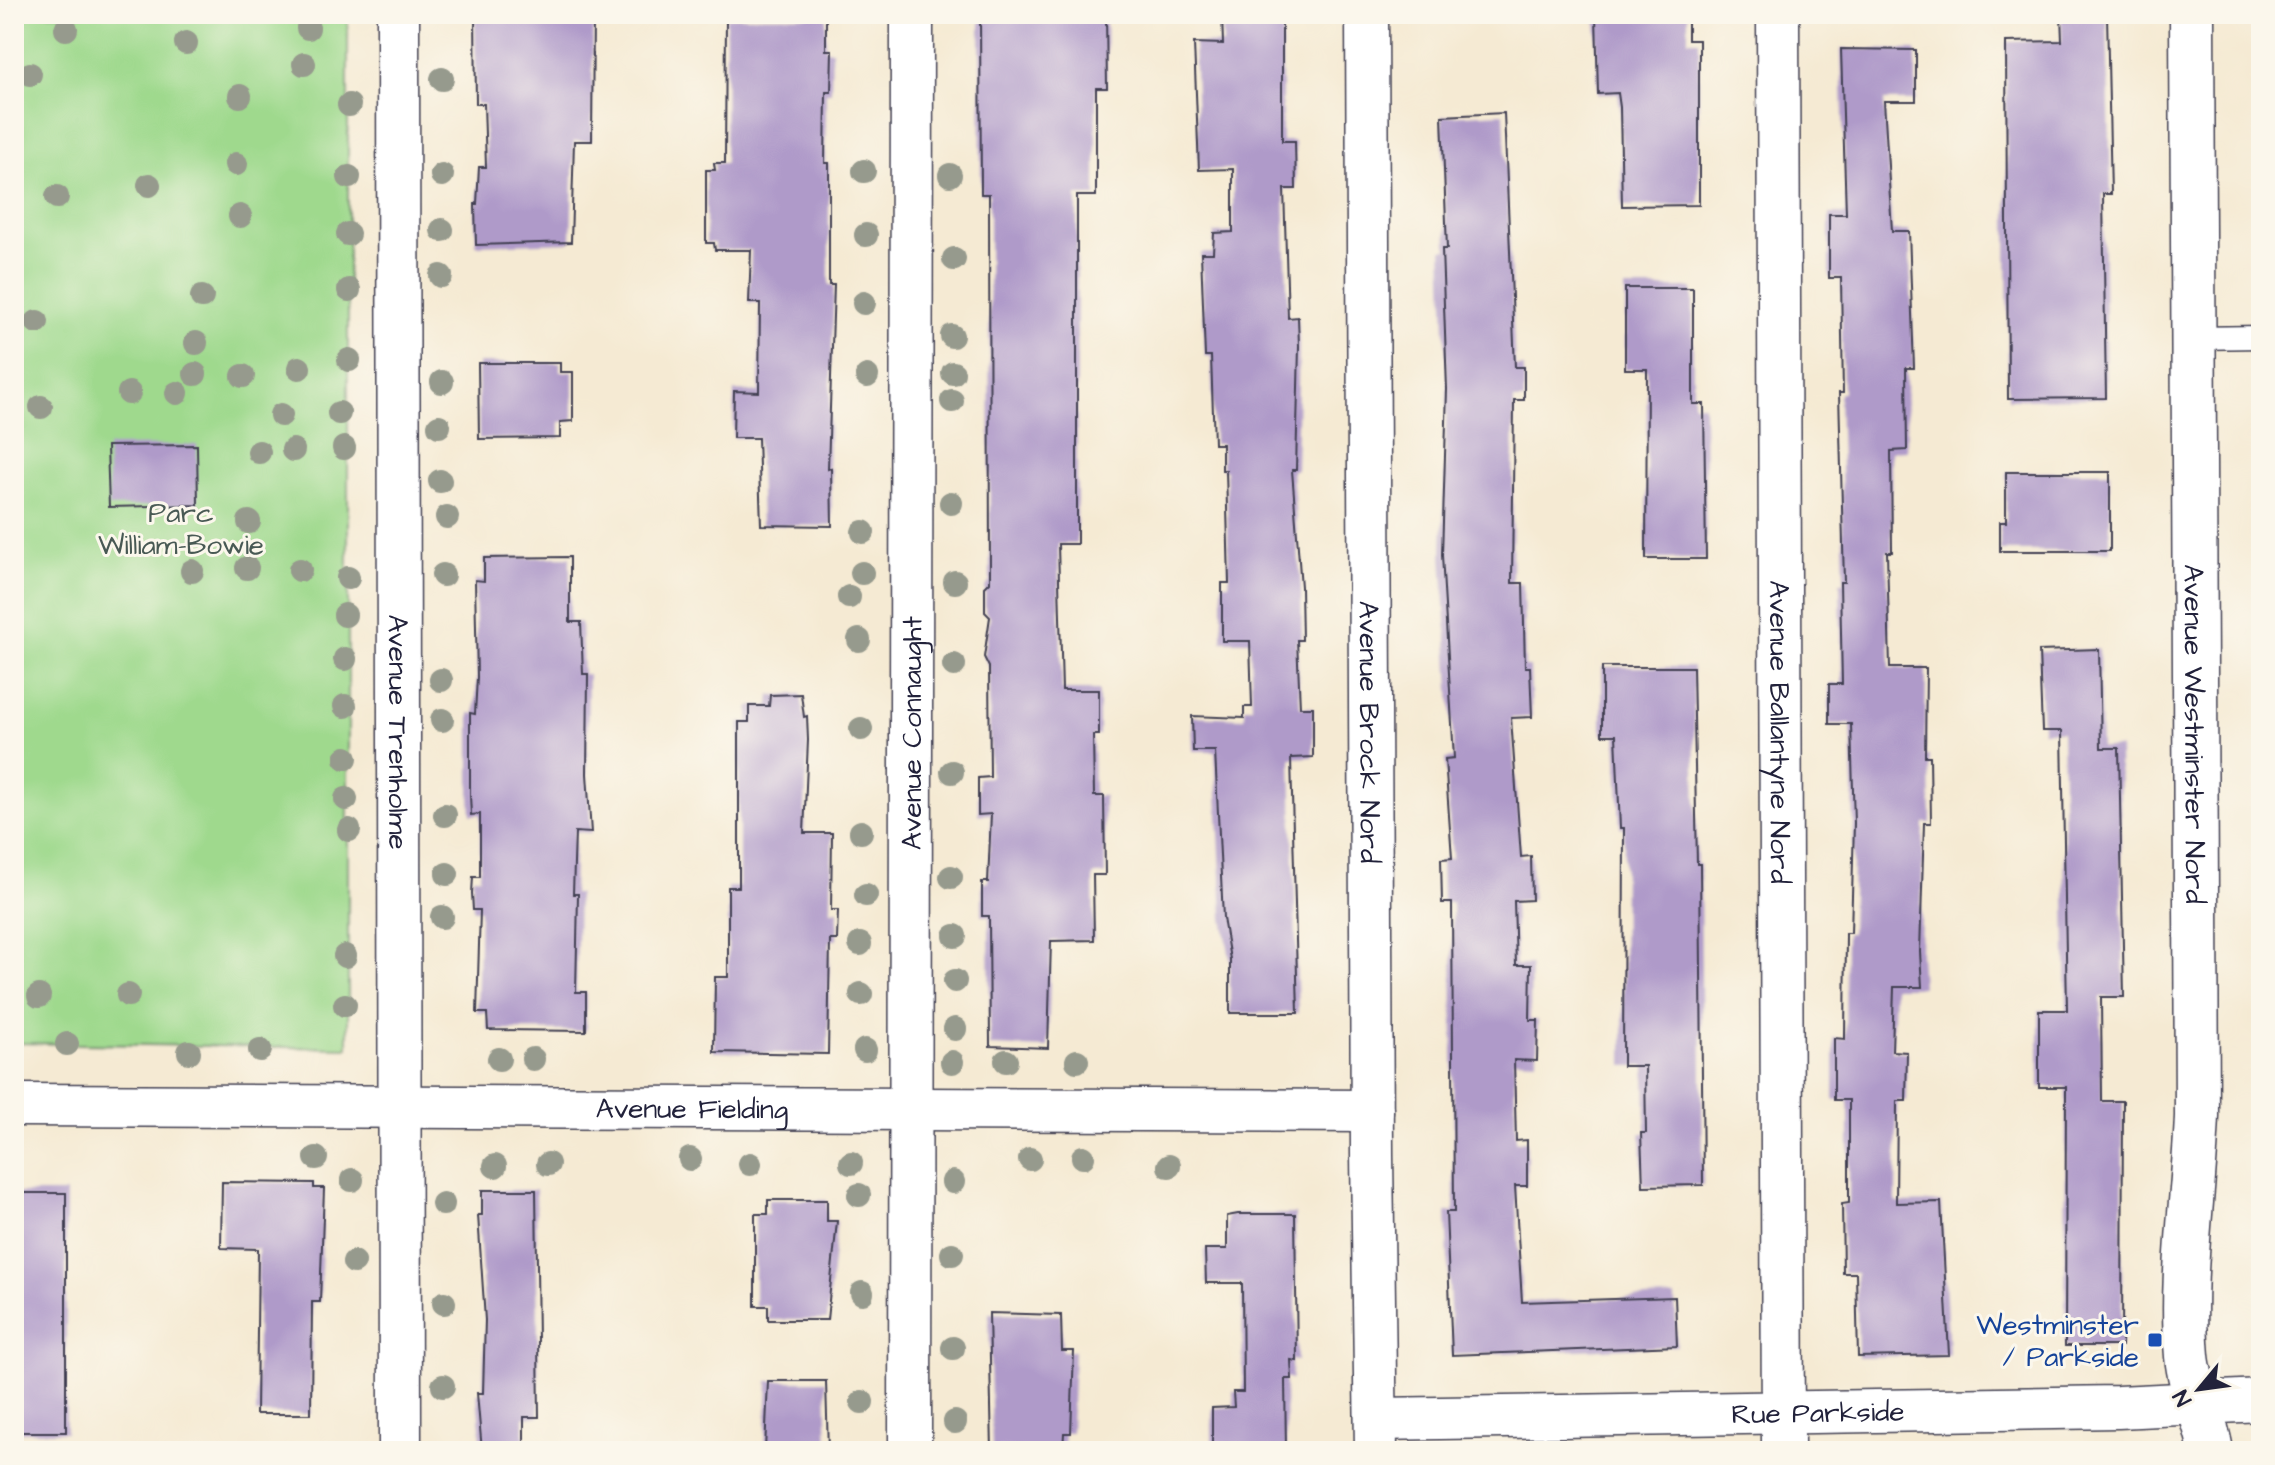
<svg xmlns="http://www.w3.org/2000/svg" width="2275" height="1465" viewBox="0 0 2275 1465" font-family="'Architects Daughter',sans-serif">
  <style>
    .green { fill: #9fd98d; stroke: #607e64; stroke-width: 2 }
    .building { fill: #af9ac9 }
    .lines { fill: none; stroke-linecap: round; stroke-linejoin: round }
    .service-casing { stroke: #424052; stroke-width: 25 }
    .minor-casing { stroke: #424052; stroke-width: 45 }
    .tertiary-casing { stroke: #424052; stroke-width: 47 }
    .service { stroke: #fff; stroke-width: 22 }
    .minor { stroke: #fff; stroke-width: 42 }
    .tertiary { stroke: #fff; stroke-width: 44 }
    .tree { fill: #969a8d }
    .transit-dot { fill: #1a4fb4; stroke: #fbf7ec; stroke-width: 3 }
    .labels { text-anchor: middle; stroke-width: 6; stroke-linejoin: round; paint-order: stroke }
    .park-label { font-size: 28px; fill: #485954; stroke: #fbf7ec }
    .street-label { font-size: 28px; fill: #22223b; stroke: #fbf7ec }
    .transit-label { font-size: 28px; fill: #164399; stroke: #fbf7ec; text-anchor: end }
  </style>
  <rect width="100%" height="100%" fill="#fbf7ec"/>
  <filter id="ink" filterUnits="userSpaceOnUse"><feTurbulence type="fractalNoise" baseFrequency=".0125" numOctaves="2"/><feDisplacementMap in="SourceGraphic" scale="16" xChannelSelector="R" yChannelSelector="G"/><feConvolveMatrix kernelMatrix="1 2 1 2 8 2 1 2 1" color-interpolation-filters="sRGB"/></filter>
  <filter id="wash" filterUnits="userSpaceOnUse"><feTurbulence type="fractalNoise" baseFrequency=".006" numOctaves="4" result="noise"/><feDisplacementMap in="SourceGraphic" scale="32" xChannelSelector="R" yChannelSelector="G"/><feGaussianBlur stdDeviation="1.8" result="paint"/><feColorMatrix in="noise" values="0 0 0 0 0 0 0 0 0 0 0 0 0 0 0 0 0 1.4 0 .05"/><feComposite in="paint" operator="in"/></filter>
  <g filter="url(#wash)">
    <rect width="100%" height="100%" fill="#f5ead3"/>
    <path class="green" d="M14 14H348V1048L14 1043Z"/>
    <g id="blocks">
      <g class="building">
        <path d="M475 14H593L592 141H574L571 242 476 245 475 204H477L479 167H486L484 104H476Z"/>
        <path d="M980 14H1106L1107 88H1096V196H1077V544H1058L1062 690H1099V735H1093L1094 796H1104L1105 875H1093L1094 940 1051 941 1048 1048 990 1046 989 916H982V882H988L991 814 978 815V778L990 777 989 667 984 657 990 617 985 612V587L990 582 989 194H981Z"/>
        <path d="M1222 14H1282V141H1295L1296 189H1284L1288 318 1298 317 1299 346 1296 470H1292L1301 587 1302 640H1297L1300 707H1313V757L1291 758 1298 1013H1230V959L1223 918 1215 751H1193L1192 716 1244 718V707H1252L1250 641H1222V583H1229L1226 470H1222V444H1214L1211 356H1205L1201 253H1213L1214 233 1233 232V169L1199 170 1194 43 1223 44Z"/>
        <path d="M1596 14H1688V40H1699V205L1622 206 1620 107 1618 93 1598 94Z"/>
        <path d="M2061 14H2107L2111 194H2103L2106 398 2008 399 2006 42 2062 41Z"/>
        <path d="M826 16V50H832L831 92H826L825 163H829V285H834L828 469 831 468 832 526 761 525 758 438H733L734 391 759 392 760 303H749L751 250H715L714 243H706V170H715L714 163H725L726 17Z"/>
        <path d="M1841 49 1916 50V101H1884L1892 231H1909L1914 368H1906L1907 450 1891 451 1892 552H1887L1890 668H1926L1925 756H1930L1931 823H1924L1920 952 1922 987H1894L1892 1051 1907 1052 1906 1101H1897L1896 1203 1941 1202 1949 1355 1858 1357 1856 1273H1843L1842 1204 1849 1203V1100H1834V1038L1845 1039 1846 933H1851L1854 823 1851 724H1829V684H1842L1840 582H1844L1839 393H1843L1841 278H1829V214H1846Z"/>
        <path d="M1504 113 1515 367H1524V400H1514L1512 583H1523L1525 667H1530L1532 717 1511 718 1521 857 1531 856 1532 900 1514 901 1516 965H1531L1530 1020H1538L1537 1061 1514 1060 1516 1141 1527 1140V1186H1515L1522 1302 1675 1297 1677 1346 1452 1355 1446 1212H1454L1452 903H1442L1441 859 1452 858 1445 759 1454 758 1442 555 1447 389 1442 249H1447L1442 116Z"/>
        <path d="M1625 288H1693V404H1704L1706 559H1646L1647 369H1625Z"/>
        <path d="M478 363H560V372H573V421L560 422V438L479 439Z"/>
        <path d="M197 445 198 505 109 507 107 446Z"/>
        <path d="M2006 472H2110V551H2000V522H2006Z"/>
        <path d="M570 557V622H581L583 674H588L587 774 591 833 575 832 573 894H578L576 992H586V1031L488 1030 487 1013H477L480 910H473L472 893 473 877H480V814L471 815 470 795V713L475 714 477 677 475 580 484 581V558Z"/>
        <path d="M2099 649 2101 748H2119L2124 997H2101L2102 1101H2123L2122 1346H2065L2066 1087H2039V1010H2067L2062 731H2042L2039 651Z"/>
        <path d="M1602 667H1693L1697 864H1700L1703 1185 1643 1186 1641 1133H1646L1645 1066H1623L1624 828H1620L1616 735H1602Z"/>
        <path d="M801 694 804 717 807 716 808 740 804 833H832L831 910H838L837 940H830L828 1054 714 1052 715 977H728V887H739V722H749V706H769L770 695Z"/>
        <path d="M222 1182 314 1183V1188H324L320 1302H312L311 1414H256L258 1249 221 1248Z"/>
        <path d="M482 1190H536L539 1417H524V1451H482L477 1393H483L485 1320 478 1215H482Z"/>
        <rect x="14" y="1193" width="52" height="239"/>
        <path d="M768 1200H827V1221H837L827 1320H768V1306H755V1214H768Z"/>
        <path d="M1238 1214H1295L1297 1361 1291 1360 1292 1379H1285L1286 1451H1230V1445L1212 1446V1408L1234 1407 1233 1392H1243L1242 1283H1206L1205 1249H1227V1216Z"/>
        <path d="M989 1313 1061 1315 1062 1351H1074L1071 1433H1064L1063 1451H992Z"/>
        <path d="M768 1381H826L828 1451H765Z"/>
      </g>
    </g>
  </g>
  <g filter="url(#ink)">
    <use href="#blocks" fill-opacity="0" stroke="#424052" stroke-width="2"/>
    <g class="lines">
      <g class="service-casing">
        <path id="service" d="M2194 338 2261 337"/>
      </g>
      <g class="minor-casing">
        <g id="minor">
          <path id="s1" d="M398 14 400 1451"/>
          <path id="s2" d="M1367 14 1372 1154 1376 1451"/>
          <path id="s3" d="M1778 14 1783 1451"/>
          <path id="s4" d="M14 1105 1372 1111"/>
          <path id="s5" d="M1376 1419 2118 1407 2261 1400"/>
          <path id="s6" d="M910 1451 912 14"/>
        </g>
      </g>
      <g class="tertiary-casing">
        <g id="tertiary">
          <path id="s7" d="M2192 14 2197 1116C2194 1195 2180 1276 2187 1356 2190 1389 2206 1419 2211 1451"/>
        </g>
      </g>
      <use href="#service" class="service"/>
      <use href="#minor" class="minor"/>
      <use href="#tertiary" class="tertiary"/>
    </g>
    <g class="tree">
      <circle cx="308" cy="28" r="12"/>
      <circle cx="66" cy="29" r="12"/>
      <circle cx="186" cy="43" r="12"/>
      <circle cx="304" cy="64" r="12"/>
      <circle cx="30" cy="74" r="12"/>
      <circle cx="442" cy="79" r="12"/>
      <circle cx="240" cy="96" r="12"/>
      <circle cx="349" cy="105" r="12"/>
      <circle cx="236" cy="164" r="12"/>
      <circle cx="864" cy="171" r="12"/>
      <circle cx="442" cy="175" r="12"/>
      <circle cx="950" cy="175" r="12"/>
      <circle cx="349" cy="177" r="12"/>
      <circle cx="149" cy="185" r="12"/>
      <circle cx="57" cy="197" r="12"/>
      <circle cx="240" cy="216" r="12"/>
      <circle cx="442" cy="230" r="12"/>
      <circle cx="348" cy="234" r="12"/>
      <circle cx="866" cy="235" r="12"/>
      <circle cx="954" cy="259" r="12"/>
      <circle cx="441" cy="276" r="12"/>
      <circle cx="349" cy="290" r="12"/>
      <circle cx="202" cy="297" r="12"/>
      <circle cx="864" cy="303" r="12"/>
      <circle cx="37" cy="322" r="12"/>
      <circle cx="952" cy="336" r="12"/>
      <circle cx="196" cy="343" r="12"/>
      <circle cx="349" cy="360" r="12"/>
      <circle cx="299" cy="368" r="12"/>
      <circle cx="953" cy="373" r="12"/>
      <circle cx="195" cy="374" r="12"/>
      <circle cx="243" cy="376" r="12"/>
      <circle cx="867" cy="376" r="12"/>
      <circle cx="442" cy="382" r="12"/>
      <circle cx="129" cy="393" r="12"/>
      <circle cx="177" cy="393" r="12"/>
      <circle cx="952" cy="401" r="12"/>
      <circle cx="41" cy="407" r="12"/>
      <circle cx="339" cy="413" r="12"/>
      <circle cx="281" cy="415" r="12"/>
      <circle cx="439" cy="426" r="12"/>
      <circle cx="344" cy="448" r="12"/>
      <circle cx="293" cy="450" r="12"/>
      <circle cx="259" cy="452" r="12"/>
      <circle cx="440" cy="481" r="12"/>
      <circle cx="951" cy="503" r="12"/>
      <circle cx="447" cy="517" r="12"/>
      <circle cx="249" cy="522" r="12"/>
      <circle cx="863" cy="532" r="12"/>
      <circle cx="247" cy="568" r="12"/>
      <circle cx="300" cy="570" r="12"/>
      <circle cx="192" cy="571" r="12"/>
      <circle cx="862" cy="573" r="12"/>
      <circle cx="443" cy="575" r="12"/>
      <circle cx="348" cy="578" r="12"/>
      <circle cx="955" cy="582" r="12"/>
      <circle cx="849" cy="597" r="12"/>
      <circle cx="345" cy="615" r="12"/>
      <circle cx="859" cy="640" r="12"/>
      <circle cx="345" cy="659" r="12"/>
      <circle cx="954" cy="665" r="12"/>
      <circle cx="441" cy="680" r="12"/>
      <circle cx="345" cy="706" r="12"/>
      <circle cx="442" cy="720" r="12"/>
      <circle cx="861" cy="729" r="12"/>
      <circle cx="346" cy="758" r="12"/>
      <circle cx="952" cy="772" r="12"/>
      <circle cx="346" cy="799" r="12"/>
      <circle cx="445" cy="815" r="12"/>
      <circle cx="349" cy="830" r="12"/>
      <circle cx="861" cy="832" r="12"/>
      <circle cx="447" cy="874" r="12"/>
      <circle cx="951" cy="877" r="12"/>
      <circle cx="866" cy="895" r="12"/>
      <circle cx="442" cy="917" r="12"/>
      <circle cx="955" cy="936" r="12"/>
      <circle cx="860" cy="944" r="12"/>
      <circle cx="345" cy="956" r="12"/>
      <circle cx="955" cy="981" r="12"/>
      <circle cx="861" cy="994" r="12"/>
      <circle cx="128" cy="995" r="12"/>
      <circle cx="39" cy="996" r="12"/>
      <circle cx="345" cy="1005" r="12"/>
      <circle cx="955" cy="1029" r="12"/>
      <circle cx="67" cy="1044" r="12"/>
      <circle cx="260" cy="1050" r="12"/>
      <circle cx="865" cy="1050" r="12"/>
      <circle cx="189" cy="1052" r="12"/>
      <circle cx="499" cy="1059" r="12"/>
      <circle cx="533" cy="1059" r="12"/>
      <circle cx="1006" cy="1061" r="12"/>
      <circle cx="1077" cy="1061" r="12"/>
      <circle cx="952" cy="1062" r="12"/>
      <circle cx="1083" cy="1157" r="12"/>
      <circle cx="316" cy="1158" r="12"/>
      <circle cx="690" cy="1159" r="12"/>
      <circle cx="1030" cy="1159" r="12"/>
      <circle cx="851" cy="1163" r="12"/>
      <circle cx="548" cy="1164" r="12"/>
      <circle cx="750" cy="1164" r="12"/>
      <circle cx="495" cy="1166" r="12"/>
      <circle cx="1169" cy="1166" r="12"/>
      <circle cx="352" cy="1180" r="12"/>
      <circle cx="953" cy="1182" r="12"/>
      <circle cx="859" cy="1195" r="12"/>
      <circle cx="443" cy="1204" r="12"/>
      <circle cx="952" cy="1254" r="12"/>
      <circle cx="354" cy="1262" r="12"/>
      <circle cx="862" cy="1293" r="12"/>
      <circle cx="444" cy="1303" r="12"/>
      <circle cx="953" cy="1348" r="12"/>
      <circle cx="443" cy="1386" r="12"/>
      <circle cx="862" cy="1402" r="12"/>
      <circle cx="955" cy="1422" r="12"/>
    </g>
  </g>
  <rect class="transit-dot" x="2147" y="1332" width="16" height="16" rx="4"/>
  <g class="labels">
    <g class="park-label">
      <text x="181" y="522">Parc<tspan x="181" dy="32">William-Bowie</tspan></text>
    </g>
    <g class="street-label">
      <text dy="10" stroke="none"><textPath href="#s1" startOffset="718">Avenue Trenholme</textPath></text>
      <text dy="10" stroke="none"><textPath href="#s6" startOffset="718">Avenue Connaught</textPath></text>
      <text dy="10" stroke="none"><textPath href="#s2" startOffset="718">Avenue Brock Nord</textPath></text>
      <text dy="10" stroke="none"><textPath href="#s3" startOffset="718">Avenue Ballantyne Nord</textPath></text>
      <text dy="10" stroke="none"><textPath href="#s7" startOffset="720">Avenue Westminster Nord</textPath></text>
      <text dy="10" stroke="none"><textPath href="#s4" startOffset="678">Avenue Fielding</textPath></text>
      <text dy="10" stroke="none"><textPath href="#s5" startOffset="442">Rue Parkside</textPath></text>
    </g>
    <g class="transit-label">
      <text x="2139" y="1334">Westminster<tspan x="2139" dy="32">/ Parkside</tspan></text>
    </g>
  </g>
  <rect width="2275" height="1465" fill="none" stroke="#fbf7ec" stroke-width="48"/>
  <g transform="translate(2199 1389) rotate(241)" stroke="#fbf7ec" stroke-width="6" paint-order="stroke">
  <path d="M0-6L14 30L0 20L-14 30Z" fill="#22223b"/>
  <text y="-12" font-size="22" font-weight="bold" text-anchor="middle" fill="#22223b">N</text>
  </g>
</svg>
